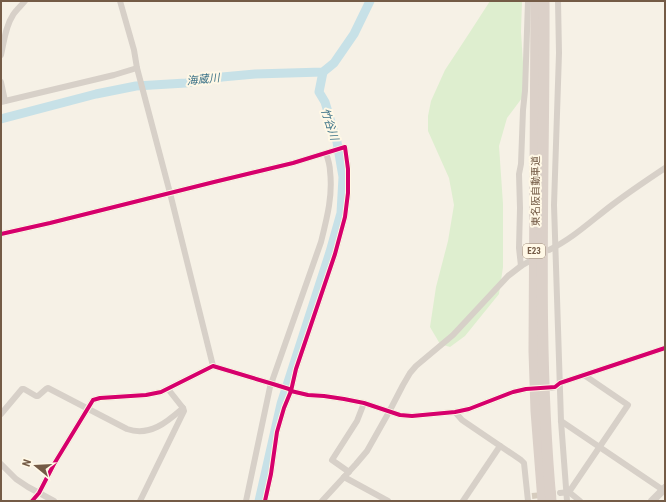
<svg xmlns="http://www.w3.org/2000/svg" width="666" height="502" viewBox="0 0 666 502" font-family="'Roboto Condensed','Noto Sans JP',sans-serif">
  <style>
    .green { fill: #deeecf }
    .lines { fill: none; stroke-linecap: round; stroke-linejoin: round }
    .river { stroke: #c7e1e7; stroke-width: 9 }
    .street-tunnel { stroke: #d6ccbe; stroke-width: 6; stroke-dasharray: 6 3; stroke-linecap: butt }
    .street { stroke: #d7d0c8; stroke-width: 6 }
    .secondary { stroke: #d7d0c8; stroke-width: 8 }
    .highway { stroke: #dbd0c8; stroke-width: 11 }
    .cycleway-casing { stroke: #fff8e6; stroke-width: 6 }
    .cycleway { stroke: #d6006c; stroke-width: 4 }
    .labels { text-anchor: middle; stroke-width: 4; stroke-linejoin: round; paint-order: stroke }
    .shield { fill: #fff8e6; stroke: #9e8a76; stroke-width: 1 }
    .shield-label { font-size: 9px; font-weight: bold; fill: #745b46 }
    .street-label { font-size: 10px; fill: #745b46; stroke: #fff8e6 }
    .water-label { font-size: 11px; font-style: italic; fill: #3f7489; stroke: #fff8e6 }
  </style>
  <rect width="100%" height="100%" fill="#f6f1e6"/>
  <path class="green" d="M490 1H522L521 32 525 94 507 118 499 146 503 204V267L499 294 465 336 450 347 440 344 430 327 436 287 448 241 454 205 449 178 428 131V116L431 101 445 70 470 32Z"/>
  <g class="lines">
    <g class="river">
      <path d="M1 119 96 94 136 86 186 83 222 77 255 74 323 72 334 63 354 34 370 1"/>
      <path d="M259 501 281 404 330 252 341 213 343 177 337 142 325 102 319 92 323 72"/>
    </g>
    <path class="street-tunnel" d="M532 496 560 493"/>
    <g class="street">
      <path d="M120 1 134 50 137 68 170 193 213 366"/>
      <path d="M558 1 559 53 554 205 561 421 567 501"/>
      <path d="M1 55C4 42 5 27 13 15 16 10 21 6 25 1"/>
      <path d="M1 82 5 101"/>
      <path d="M1 102 114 75 137 68"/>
      <path d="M1 234 50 223 214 182 293 163 345 147 348 169V193L345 217 335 254 296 369 291 391 284 408 277 432 271 474 265 501"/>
      <path d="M549 250C572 239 591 221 612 205 629 192 647 180 665 168"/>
      <path d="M521 266 519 248 520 208 519 174 521 164 523 110 525 91 528 1"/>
      <path d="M551 388 555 387 560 383 665 348"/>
      <path d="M455 412 462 420 521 460 524 463 528 501"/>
      <path d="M1 414 22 389H24L36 396H38L46 389 48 388 127 429C150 437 167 422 183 408"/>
      <path d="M561 421 663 490"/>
      <path d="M1 464 16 479 28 487 54 501"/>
      <path d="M349 472 332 460 357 421 364 403"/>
      <path d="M344 477 388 501"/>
      <path d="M569 492 628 405 584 375"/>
      <path d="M560 493 569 492 580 501"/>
      <path d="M32 501 39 493 54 464 93 400 100 398 146 395 161 392 213 366 273 384 289 389 291 391 308 395 324 396 344 399 364 403 400 415 412 416 455 412 469 409 513 392 526 389"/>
      <path d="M140 501 184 411 183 408 168 389"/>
      <path d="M246 501 270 387 321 242C327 218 333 195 330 171 330 165 328 159 326 153"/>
      <path d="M322 501 356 464 367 451 389 412 403 385 410 373 416 366 453 335 508 276 521 266 528 262"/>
      <path d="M463 501 500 446"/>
    </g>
    <path class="secondary" d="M652 501 665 488"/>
    <g class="highway">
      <path d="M536 1 534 351 536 411 543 501"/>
      <path d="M544 1C545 168 536 335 551 501"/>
    </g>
    <g class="cycleway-casing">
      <g id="cycleway">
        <path d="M1 234 50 223 214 182 293 163 345 147 348 169V193L345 217 335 254 296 369 291 391 284 408 277 432 271 474 265 501"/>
        <path d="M32 501 39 493 54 464 93 400 100 398 146 395 161 392 213 366 273 384 289 389 291 391 308 395 324 396 344 399 364 403 400 415 412 416 455 412 469 409 513 392 526 389 555 387 560 383 665 348"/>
      </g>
    </g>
    <use href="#cycleway" class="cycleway"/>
  </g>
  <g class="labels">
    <rect class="shield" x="523" y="244" width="22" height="14" rx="3"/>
    <g class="shield-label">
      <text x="534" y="254">E23</text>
    </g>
    <g class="street-label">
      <text transform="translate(535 191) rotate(-90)" y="4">東名阪自動車道</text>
    </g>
    <g class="water-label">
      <text transform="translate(203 79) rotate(-6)" y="4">海蔵川</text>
      <text transform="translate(330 124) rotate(72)" y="4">竹谷川</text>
    </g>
  </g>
  <rect width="666" height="502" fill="none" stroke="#745b46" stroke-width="4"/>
  <g transform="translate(36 466) rotate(288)" stroke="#fff8e6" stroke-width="3" paint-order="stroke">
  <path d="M0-3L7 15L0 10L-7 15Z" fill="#745b46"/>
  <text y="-6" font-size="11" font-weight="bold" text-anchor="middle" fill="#745b46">N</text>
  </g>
</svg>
